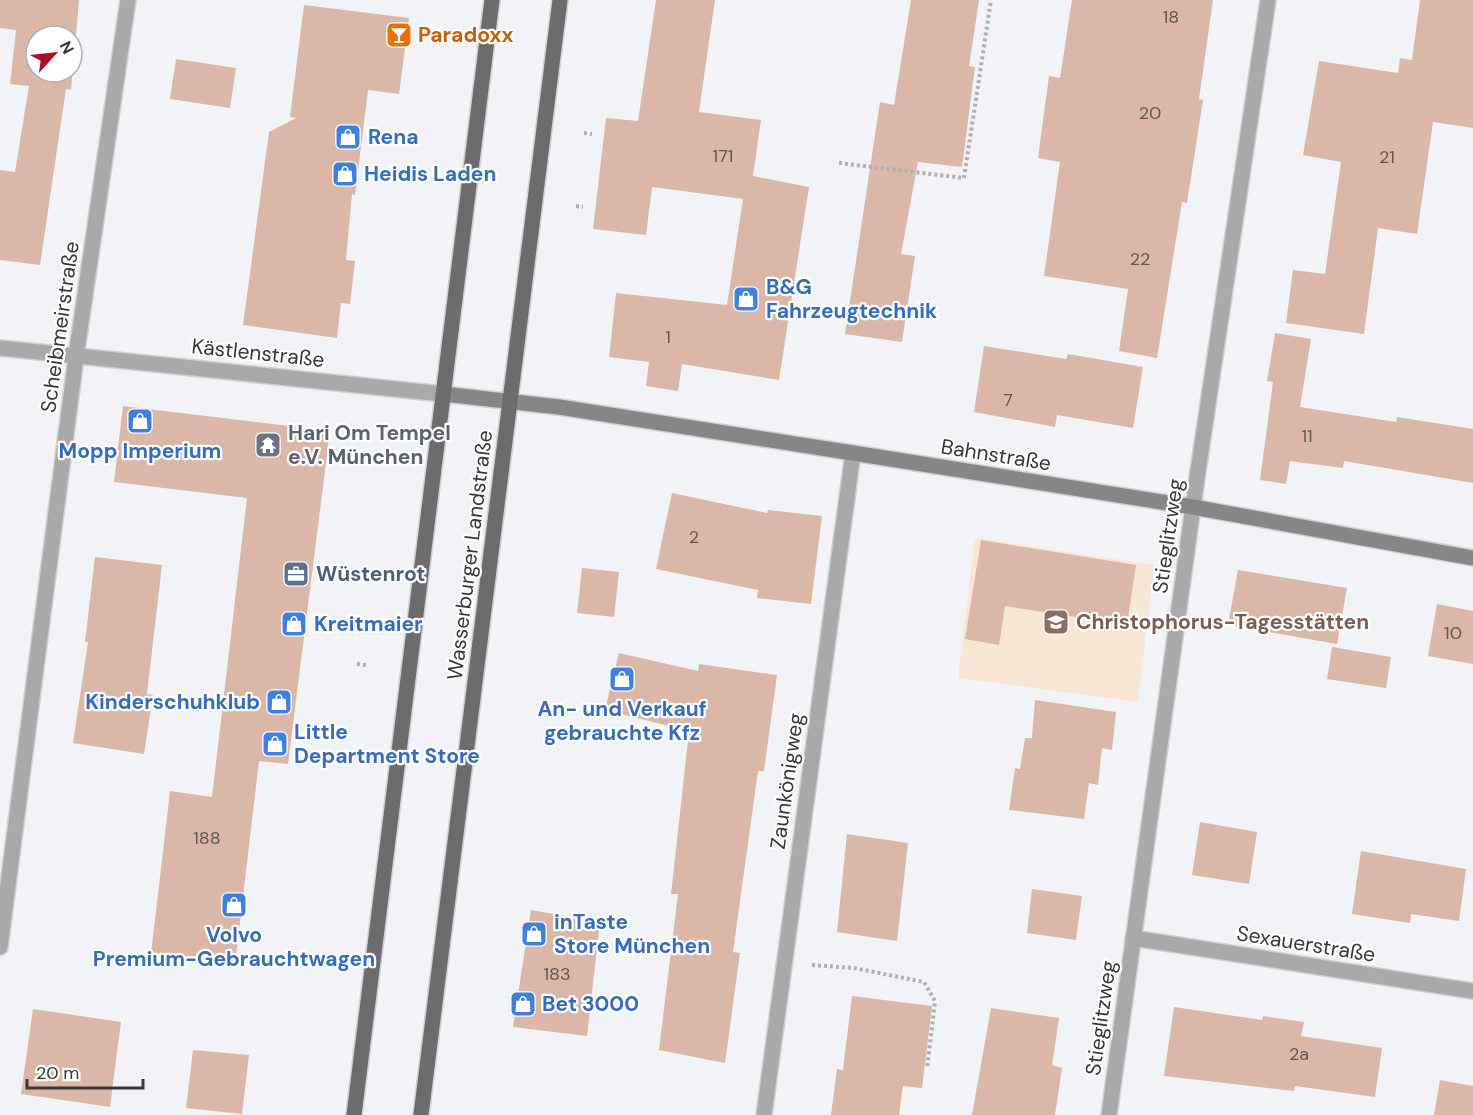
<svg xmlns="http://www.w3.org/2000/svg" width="1473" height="1115" viewBox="0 0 1473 1115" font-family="'DM Sans',sans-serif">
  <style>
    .education { fill: #f8e6d5 }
    .building { fill: #dbb7a8; fill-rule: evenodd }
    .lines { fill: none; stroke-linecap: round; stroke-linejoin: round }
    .street-casing { stroke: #d0d1d5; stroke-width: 18 }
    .secondary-casing { stroke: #d0d1d5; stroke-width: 18 }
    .primary-casing { stroke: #d0d1d5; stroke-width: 18 }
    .path { stroke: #afb0b3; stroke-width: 4; stroke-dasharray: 3 3; stroke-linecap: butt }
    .street { stroke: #aaa9a9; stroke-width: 15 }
    .secondary { stroke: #878586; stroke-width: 15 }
    .primary { stroke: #6e6b6c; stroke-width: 15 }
    .labels { text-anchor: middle; stroke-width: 4.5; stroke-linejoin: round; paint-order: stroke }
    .number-label { font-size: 18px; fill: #605755 }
    .food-label { font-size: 21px; font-weight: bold; fill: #c56008; stroke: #fff; text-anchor: start }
    .shop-label { font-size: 21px; font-weight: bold; fill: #366cbe; stroke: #fff; text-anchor: start }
    .street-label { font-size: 21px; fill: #373739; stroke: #fff }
    .worship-label { font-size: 21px; font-weight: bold; fill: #5b616d; stroke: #fff; text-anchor: start }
    .service-label { font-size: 21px; font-weight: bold; fill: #4e5e75; stroke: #fff; text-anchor: start }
    .education-label { font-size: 21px; font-weight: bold; fill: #785e54; stroke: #fff; text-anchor: start }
  </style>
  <rect width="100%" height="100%" fill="#f2f3f7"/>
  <path class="education" d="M975 538 1154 565 1138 702 958 678Z"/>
  <g class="building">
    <path d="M0 0H79L71 90 66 89 40 265 0 260V170L15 172 29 86 10 84 16 30 0 28ZM36 36H72V72H36Z"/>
    <path d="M656 0H715L699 112 761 120 753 176 809 187 779 380 682 364 678 391 646 386 649 362 609 357 616 293 727 305 743 199 652 187 646 235 593 229 606 118 638 121Z"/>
    <path d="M911 0H979L969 66 975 67 962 167 918 162 901 254 915 256 902 342 845 334 880 102 894 105Z"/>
    <path d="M1072 0H1213L1199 99 1203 100 1187 203 1182 202 1157 358 1119 351 1128 289 1044 276 1060 162 1038 158 1049 76 1060 78Z"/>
    <path d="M1420 0H1473V128L1433 122 1417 234 1378 228 1364 334 1286 323 1293 270 1325 274 1341 162 1303 155 1319 61 1398 73 1400 58 1412 60Z"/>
    <path d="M304 5 409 18 399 94 368 90 355 195 352 194 346 260 355 261 350 304 341 303 337 338 243 325 269 132 296 118 290 117Z"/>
    <path d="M176 59 236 68 230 108 170 99Z"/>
    <path d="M1275 333 1311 339 1300 407 1396 422 1397 417 1473 429V483L1344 461 1343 468 1290 461 1286 484 1260 480 1273 382 1267 381Z"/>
    <path d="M984 346 1066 359 1068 354 1143 367 1133 428 1057 415 1055 427 974 412Z"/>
    <path d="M123 406 330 431 288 764 259 761 235 964 151 954 170 791 212 797 247 498 114 482Z"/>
    <path d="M672 493 767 513 768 510 822 516 811 604 757 598 758 590 656 569Z"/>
    <path d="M981 540 1136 565 1127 625 1005 606 999 645 965 639Z"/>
    <path d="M95 557 162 565 147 694 153 695 144 754 73 743 88 642H85Z"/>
    <path d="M582 568 619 572 614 617 577 613Z"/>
    <path d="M1238 570 1347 588 1337 644 1228 625Z"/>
    <path d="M1437 604 1473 611V664L1428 656Z"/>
    <path d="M1332 647 1391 657 1386 688 1327 679Z"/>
    <path d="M619 653 698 671 699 664 777 675 764 771H758L733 952 740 953 725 1063 659 1050 678 894H671L689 731 605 710Z"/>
    <path d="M1035 700 1116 712 1112 750 1102 748 1098 785 1089 783 1084 819 1009 810 1015 768 1020 769 1025 738H1032Z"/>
    <path d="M1200 822 1257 832 1249 884 1192 875Z"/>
    <path d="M847 834 908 843 897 941 837 932Z"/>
    <path d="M1361 851 1466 869 1459 921 1411 914 1410 923 1352 914Z"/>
    <path d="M1032 889 1082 896 1076 940 1027 933Z"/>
    <path d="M531 910 600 922 587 1036 513 1027Z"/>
    <path d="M852 996 932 1006 922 1088 903 1086 899 1115H831L837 1069 843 1070Z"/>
    <path d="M1174 1007 1262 1020 1263 1016 1304 1022 1301 1036 1382 1048 1375 1097 1295 1086 1294 1091 1164 1076Z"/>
    <path d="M991 1008 1059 1018 1052 1065 1062 1068 1055 1115H972Z"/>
    <path d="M33 1009 121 1022 110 1107 21 1094Z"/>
    <path d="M193 1050 249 1055 242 1114 186 1108Z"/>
    <path d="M1440 1080 1473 1086V1115H1434Z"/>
  </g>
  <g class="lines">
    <g class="street-casing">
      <g id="street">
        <path d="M0 348 443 394"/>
        <path d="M1133 938 1473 991"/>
        <path d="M0 947 76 357 128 0"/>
        <path d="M764 1115 853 453"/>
        <path d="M1109 1115 1197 478 1268 0"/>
      </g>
    </g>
    <g class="secondary-casing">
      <path id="secondary" d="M443 394 559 407 853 453 1193 507 1473 558"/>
    </g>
    <g class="primary-casing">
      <g id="primary">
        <path d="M354 1115 492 0"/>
        <path d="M421 1115 560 0"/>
      </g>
    </g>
    <g class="path">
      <path d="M584 133 592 134"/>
      <path d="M839 163 964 178 991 0"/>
      <path d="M576 206 583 207"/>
      <path d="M357 664 366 665"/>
      <path d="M812 965 854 968 924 982 935 1001 927 1069"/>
    </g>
    <use href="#street" class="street"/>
    <use href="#secondary" class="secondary"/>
    <use href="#primary" class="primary"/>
  </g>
  <defs>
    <g id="bar-square" transform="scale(1.35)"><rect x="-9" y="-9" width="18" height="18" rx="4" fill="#e8710a" stroke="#fff"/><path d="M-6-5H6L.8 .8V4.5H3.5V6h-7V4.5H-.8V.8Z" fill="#fff"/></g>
    <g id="shop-square" transform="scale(1.35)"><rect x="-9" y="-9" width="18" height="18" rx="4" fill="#3f7fe0" stroke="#fff"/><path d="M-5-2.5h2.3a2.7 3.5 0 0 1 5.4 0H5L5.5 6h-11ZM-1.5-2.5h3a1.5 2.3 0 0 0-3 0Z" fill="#fff"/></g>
    <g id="temple-square" transform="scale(1.35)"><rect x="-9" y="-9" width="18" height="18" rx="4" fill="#6b7280" stroke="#fff"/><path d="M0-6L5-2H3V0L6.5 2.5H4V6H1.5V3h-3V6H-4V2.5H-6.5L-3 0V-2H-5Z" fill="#fff"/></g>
    <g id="office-square" transform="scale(1.35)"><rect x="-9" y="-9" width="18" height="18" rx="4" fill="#5c6f8a" stroke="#fff"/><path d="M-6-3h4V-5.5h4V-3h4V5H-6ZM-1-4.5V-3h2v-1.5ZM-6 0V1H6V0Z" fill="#fff"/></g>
    <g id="school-square" transform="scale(1.35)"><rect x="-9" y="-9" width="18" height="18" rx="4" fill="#8d6e63" stroke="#fff"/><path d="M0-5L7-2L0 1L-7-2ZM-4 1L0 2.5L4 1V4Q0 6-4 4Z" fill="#fff"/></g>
  </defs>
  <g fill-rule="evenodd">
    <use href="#bar-square" x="399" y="35"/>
    <use href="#shop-square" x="348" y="137"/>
    <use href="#shop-square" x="345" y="174"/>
    <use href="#shop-square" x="746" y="299"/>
    <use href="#shop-square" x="140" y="421"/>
    <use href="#temple-square" x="268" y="445"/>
    <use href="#office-square" x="296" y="574"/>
    <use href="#school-square" x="1056" y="622"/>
    <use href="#shop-square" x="294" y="624"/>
    <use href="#shop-square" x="622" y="679"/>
    <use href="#shop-square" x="279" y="702"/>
    <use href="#shop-square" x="275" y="744"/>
    <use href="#shop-square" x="234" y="905"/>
    <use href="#shop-square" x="534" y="934"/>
    <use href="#shop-square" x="523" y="1004"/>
  </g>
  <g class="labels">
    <g class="number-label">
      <text x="1171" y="23">18</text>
      <text x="1150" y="119">20</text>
      <text x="723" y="162">171</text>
      <text x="1387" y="163">21</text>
      <text x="1140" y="265">22</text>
      <text x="668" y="343">1</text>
      <text x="1008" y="406">7</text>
      <text x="1307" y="442">11</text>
      <text x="694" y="543">2</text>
      <text x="1453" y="639">10</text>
      <text x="207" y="844">188</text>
      <text x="557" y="980">183</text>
      <text x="1299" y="1060">2a</text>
    </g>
    <g class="food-label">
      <text x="418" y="42">Paradoxx</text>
    </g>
    <g class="shop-label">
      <text x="368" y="144">Rena</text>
      <text x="364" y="181">Heidis Laden</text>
      <text x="766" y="294">B&amp;G<tspan x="766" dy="24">Fahrzeugtechnik</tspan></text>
      <text x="140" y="458" text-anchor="middle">Mopp Imperium</text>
      <text x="314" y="631">Kreitmaier</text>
      <text x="260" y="709" text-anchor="end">Kinderschuhklub</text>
      <text x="622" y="716" text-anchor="middle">An- und Verkauf<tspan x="622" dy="24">gebrauchte Kfz</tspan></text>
      <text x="294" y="739">Little<tspan x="294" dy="24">Department Store</tspan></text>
      <text x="554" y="929">inTaste<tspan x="554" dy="24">Store München</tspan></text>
      <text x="234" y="942" text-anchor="middle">Volvo<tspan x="234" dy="24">Premium-Gebrauchtwagen</tspan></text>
      <text x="542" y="1011">Bet 3000</text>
    </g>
    <g class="street-label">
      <text transform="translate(60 327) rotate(-82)" y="7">Scheibmeirstraße</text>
      <text transform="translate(258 353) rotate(6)" y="7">Kästlenstraße</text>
      <text transform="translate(996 455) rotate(9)" y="7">Bahnstraße</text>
      <text transform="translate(1168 536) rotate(-82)" y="7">Stieglitzweg</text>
      <text transform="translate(470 555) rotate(-83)" y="7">Wasserburger Landstraße</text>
      <text transform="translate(787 781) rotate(-82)" y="7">Zaunkönigweg</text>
      <text transform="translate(1306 944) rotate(9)" y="7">Sexauerstraße</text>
      <text transform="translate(1101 1018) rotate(-82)" y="7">Stieglitzweg</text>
    </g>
    <g class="worship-label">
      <text x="288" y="440">Hari Om Tempel<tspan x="288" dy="24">e.V. München</tspan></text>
    </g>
    <g class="service-label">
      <text x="316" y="581">Wüstenrot</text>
    </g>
    <g class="education-label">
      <text x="1076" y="629">Christophorus-Tagesstätten</text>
    </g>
  </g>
  <g transform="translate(54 54) rotate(63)"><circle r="28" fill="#ffffff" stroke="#afafb0" stroke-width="1.5"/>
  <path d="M0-4.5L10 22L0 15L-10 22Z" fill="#a71024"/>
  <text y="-9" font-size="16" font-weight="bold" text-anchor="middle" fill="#373739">N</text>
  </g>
  <path d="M27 1079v9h116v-9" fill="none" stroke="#373739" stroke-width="3"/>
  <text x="36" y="1079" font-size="18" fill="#373739" stroke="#ffffff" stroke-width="4.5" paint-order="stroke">20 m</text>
</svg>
